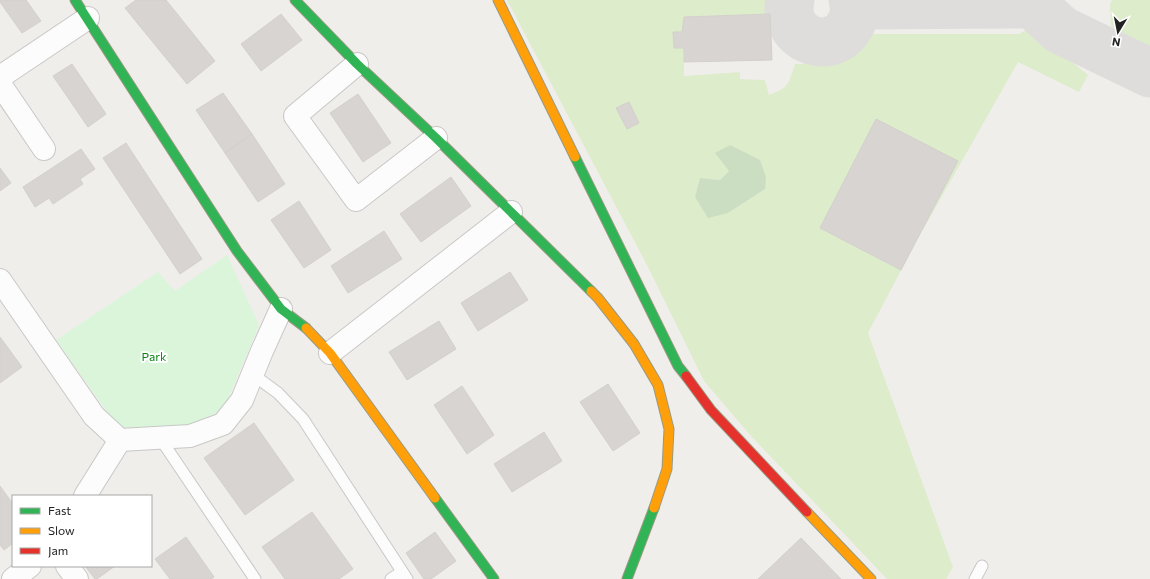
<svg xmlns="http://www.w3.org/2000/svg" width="1150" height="579" viewBox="0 0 1150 579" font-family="Commissioner,sans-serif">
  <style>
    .grass { fill: #ddeccb; fill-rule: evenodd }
    .forest { fill: #cbdec1 }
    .park { fill: #daf5da }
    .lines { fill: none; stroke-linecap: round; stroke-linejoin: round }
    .taxiway { stroke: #dedddc; stroke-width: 49 }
    .building { fill: #d7d4d2; stroke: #d3d0cc }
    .lane-casing { stroke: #c9c8c7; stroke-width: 13 }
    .street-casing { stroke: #c9c8c7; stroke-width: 24 }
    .fast-casing { stroke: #999a82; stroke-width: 11 }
    .slow-casing { stroke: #999a82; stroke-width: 11 }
    .jam-casing { stroke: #999a82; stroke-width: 11 }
    .lane { stroke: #fdfcfc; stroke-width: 11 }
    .street { stroke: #fdfcfc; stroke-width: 22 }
    .fast { stroke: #30b455; stroke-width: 9 }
    .slow { stroke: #ff9f0a; stroke-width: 9 }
    .jam { stroke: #e5322d; stroke-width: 9 }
    .labels { text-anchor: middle; stroke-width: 4; stroke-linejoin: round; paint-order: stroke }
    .park-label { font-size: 12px; fill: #0c8416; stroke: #fff }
  </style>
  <rect width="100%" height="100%" fill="#f0eeeb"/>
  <g class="grass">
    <path d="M507 0H769L770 14 684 17 682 32H673L674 48H684V76L740 72V79L765 80 769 95C790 87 788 84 795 64L824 63 853 55 862 44 868 34H1019L1030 28 1088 75 1079 92 1018 62 916 242 868 333 953 567 946 579H887L751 436 704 381 648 267ZM729 171 765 189 728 213 695 197 700 178 720 180Z"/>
    <path d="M1112 0H1150V49L1126 39 1111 26 1110 4Z"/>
  </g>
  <path class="forest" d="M730 145 760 160 766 177 765 189 728 213 708 218 695 197 700 178 720 180 729 171 715 153Z"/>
  <path class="park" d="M227 255 259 325 223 411 196 425 125 428 115 423 56 340 158 272 175 291Z"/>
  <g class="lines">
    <g class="taxiway">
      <path d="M790 0C781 41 836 59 852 21 855 14 855 7 853 0"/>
      <path d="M1028 0 1061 30 1150 73"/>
      <path d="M855 5 1030 4"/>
    </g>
  </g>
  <g class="building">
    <path d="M0 0H26L41 21 22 33 0 2Z"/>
    <path d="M136 0H166L215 61 187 84 125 8Z"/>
    <path d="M281 14 302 40 261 71 241 44Z"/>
    <path d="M770 14 772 60 684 62V48H674L673 32H682L684 17Z"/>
    <path d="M72 64 106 114 88 127 53 76Z"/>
    <path d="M223 93 252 134 225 153 196 110Z"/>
    <path d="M358 94 391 143 363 162 330 113Z"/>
    <path d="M629 102 639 123 627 129 616 108Z"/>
    <path d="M876 119 958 161 901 270 820 228Z"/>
    <path d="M252 134 285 184 258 202 225 153Z"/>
    <path d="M126 143 202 259 180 274 103 158Z"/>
    <path d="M81 149 95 169 80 179 83 184 53 204 49 198 35 207 23 187Z"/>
    <path d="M0 168 11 183 0 191Z"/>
    <path d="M451 177 471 206 421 242 400 214Z"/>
    <path d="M299 201 331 250 304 268 271 220Z"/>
    <path d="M384 231 402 259 348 293 331 266Z"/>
    <path d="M510 272 528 300 478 331 461 303Z"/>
    <path d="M439 321 456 349 407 380 389 352Z"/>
    <path d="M0 337 22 367 0 383Z"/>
    <path d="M608 384 640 433 613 451 580 402Z"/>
    <path d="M462 386 494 435 467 454 434 405Z"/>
    <path d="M254 423 294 480 245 515 204 458Z"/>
    <path d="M544 432 562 461 512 492 494 464Z"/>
    <path d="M0 486 13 504V543L4 550 0 545Z"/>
    <path d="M312 512 353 569 339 579H285L262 547Z"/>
    <path d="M435 532 456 561 431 579H424L406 553Z"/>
    <path d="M186 537 214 577 211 579H170L155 559Z"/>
    <path d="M801 538 841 579H758Z"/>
    <path d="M85 566H115L97 579H95Z"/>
  </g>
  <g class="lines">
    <g class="lane-casing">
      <g id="lane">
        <path d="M252 374 278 393 303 419 407 579"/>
        <path d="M163 438 164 444 168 450 255 579"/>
        <path d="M391 579 402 572"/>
        <path d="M975 579 982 566"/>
      </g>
    </g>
    <g class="street-casing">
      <g id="street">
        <path d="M357 64 295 116 356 200 436 138"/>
        <path d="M0 77 88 18"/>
        <path d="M0 84 44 149"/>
        <path d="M0 280 94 416 120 440 190 436 223 424 242 400 262 351 281 309"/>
        <path d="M330 353 511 212"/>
        <path d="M85 496 120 440"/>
        <path d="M67 566 77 579"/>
        <path d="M13 579 30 566"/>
      </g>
    </g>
    <g class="fast-casing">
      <g id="fast">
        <path d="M75 0 237 251 281 309 306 328"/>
        <path d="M295 0 357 64 436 138 591 291"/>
        <path d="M575 157 678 366 686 376"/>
        <path d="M435 498 494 579"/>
        <path d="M627 579 654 508"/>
      </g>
    </g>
    <g class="slow-casing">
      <g id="slow">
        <path d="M498 0 575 157"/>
        <path d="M591 291 598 298 634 344 658 385 669 429 667 469 654 508"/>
        <path d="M306 328 330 353 435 498"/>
        <path d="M807 512 871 579"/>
      </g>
    </g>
    <g class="jam-casing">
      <path id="jam" d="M686 376 711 410 807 512"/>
    </g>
    <use href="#lane" class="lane"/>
    <use href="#street" class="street"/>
    <use href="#fast" class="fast"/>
    <use href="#slow" class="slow"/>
    <use href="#jam" class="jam"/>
  </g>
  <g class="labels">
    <g class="park-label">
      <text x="154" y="361">Park</text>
    </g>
  </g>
  <rect x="12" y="495" width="140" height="72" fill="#ffffff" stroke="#a7a7a7"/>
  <rect x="20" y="508" width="20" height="6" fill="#30b455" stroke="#a7a7a7"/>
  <text x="48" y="515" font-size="12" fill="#222222">Fast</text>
  <rect x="20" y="528" width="20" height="6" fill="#ff9f0a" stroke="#a7a7a7"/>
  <text x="48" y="535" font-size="12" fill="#222222">Slow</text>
  <rect x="20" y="548" width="20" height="6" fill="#e5322d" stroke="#a7a7a7"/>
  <text x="48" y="555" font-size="12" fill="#222222">Jam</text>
  <g transform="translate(1118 32) rotate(190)" stroke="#ffffff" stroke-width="3" paint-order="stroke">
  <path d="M0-3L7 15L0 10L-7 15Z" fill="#222222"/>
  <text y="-6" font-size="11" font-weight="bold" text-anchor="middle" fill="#222222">N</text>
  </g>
</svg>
